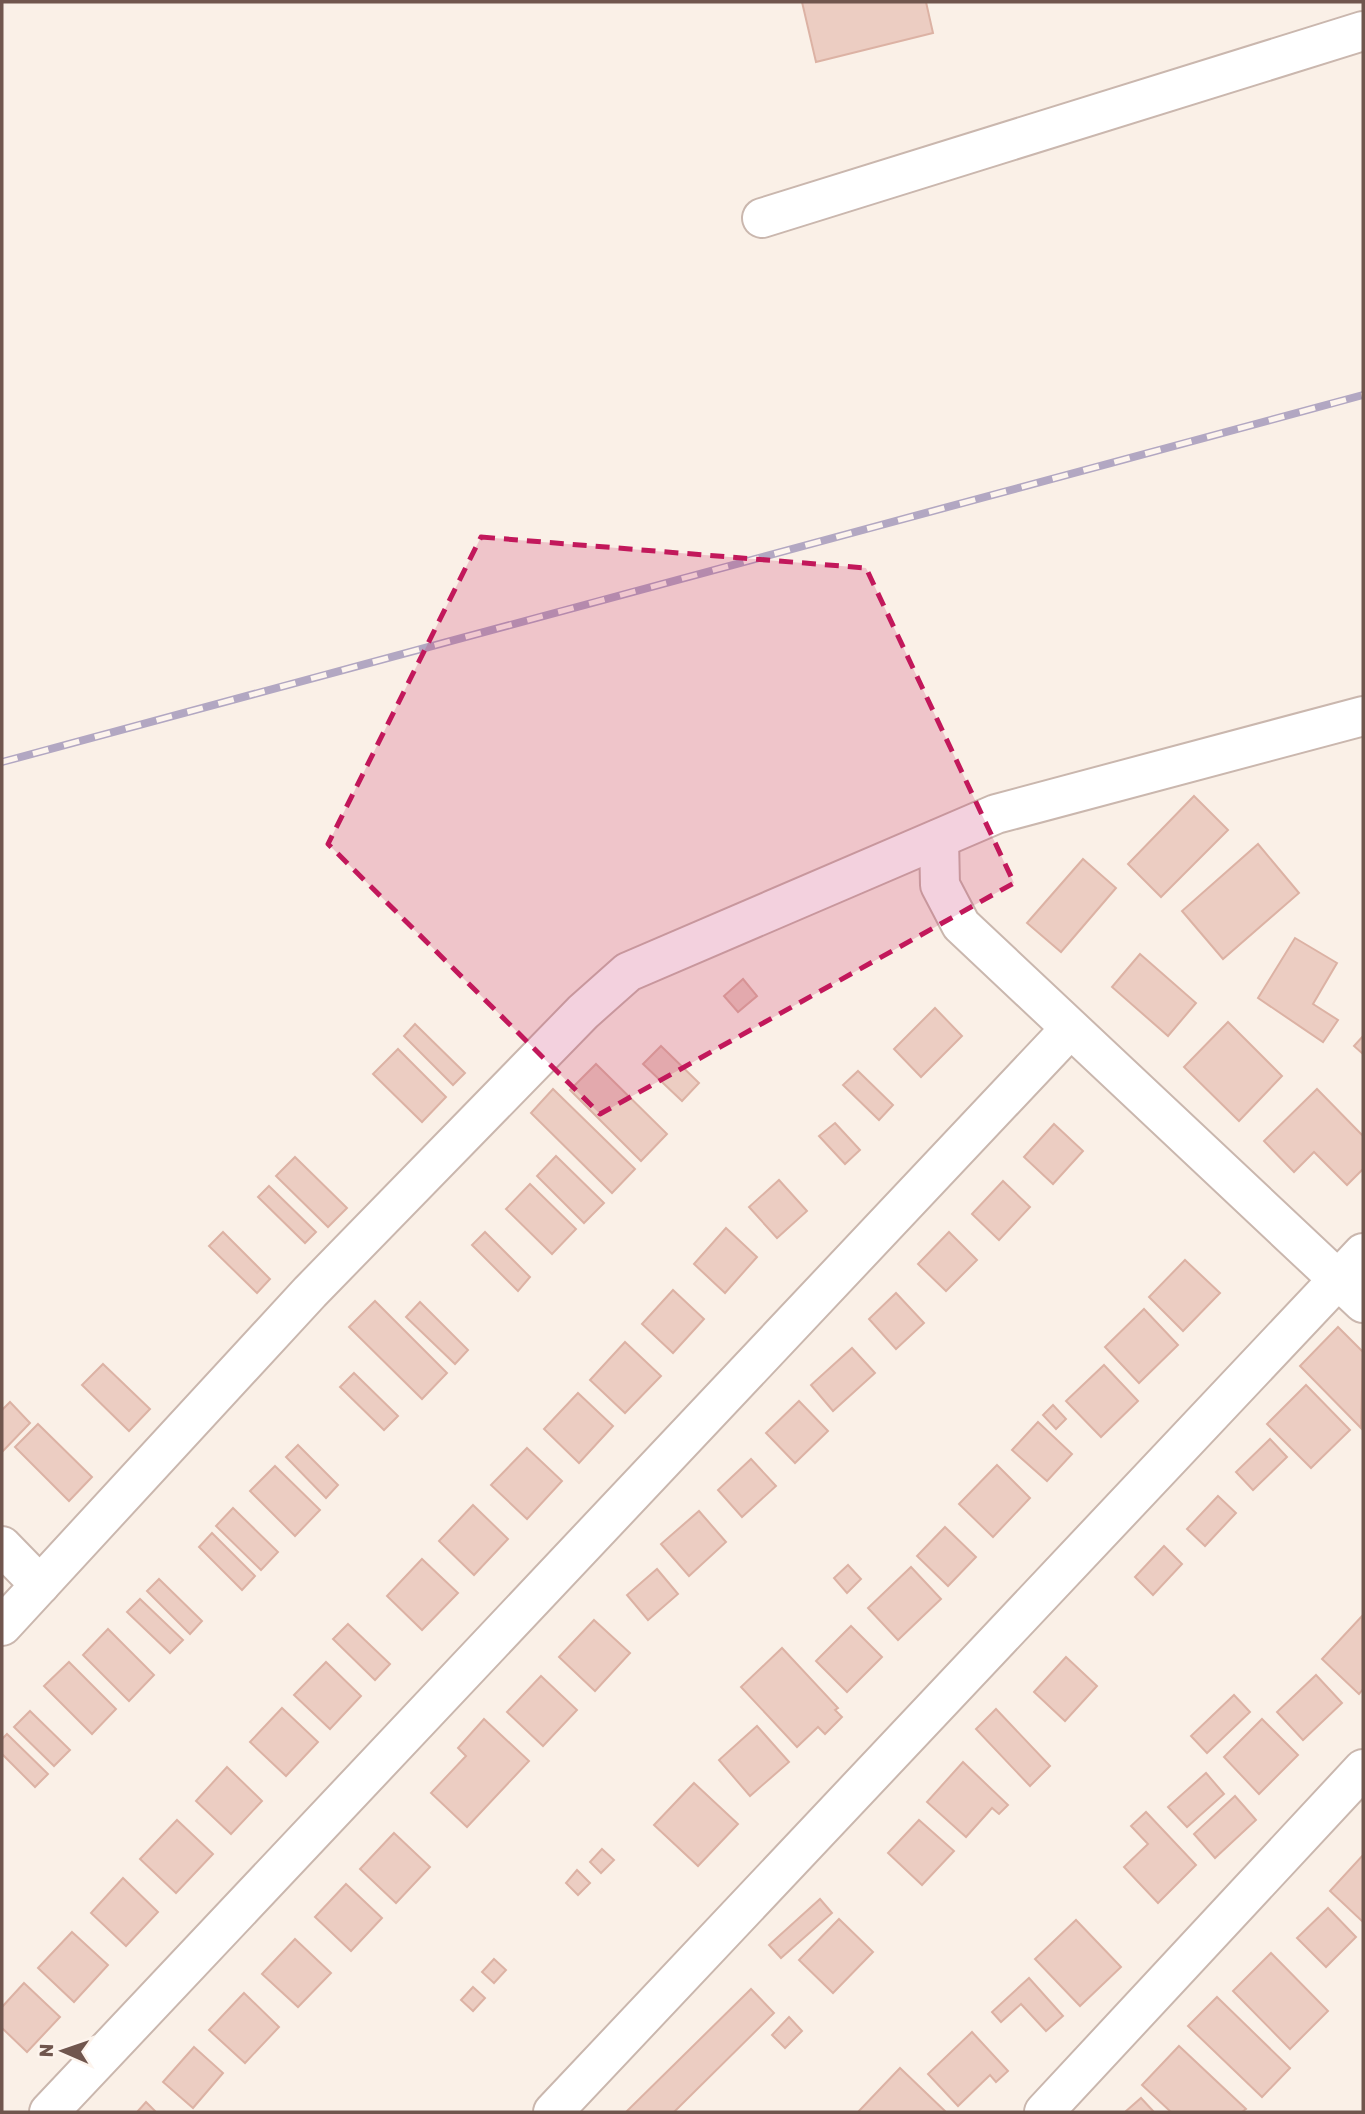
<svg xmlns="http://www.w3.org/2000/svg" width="1365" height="2114" viewBox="0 0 1365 2114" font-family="Rubik,sans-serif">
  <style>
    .building { fill: #eccdc2; stroke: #dcb2a4; stroke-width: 2 }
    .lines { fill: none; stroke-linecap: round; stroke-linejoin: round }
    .minor-casing { stroke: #cab7ae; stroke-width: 42 }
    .minor { stroke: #fff; stroke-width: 38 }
    .rail-casing { stroke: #b2a7c2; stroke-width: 8 }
    .rail { stroke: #fdf4ed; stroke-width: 5; stroke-dasharray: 16; stroke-linecap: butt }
    .marked { fill: #c2185b; fill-opacity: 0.2; stroke: #c2185b; stroke-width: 5; stroke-dasharray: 14 9; stroke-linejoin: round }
  </style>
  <rect width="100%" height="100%" fill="#faf0e7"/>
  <g class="building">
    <path d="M802 2H926L933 33 816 62Z"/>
    <path d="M1194 796 1228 830 1161 897 1128 864Z"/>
    <path d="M1258 844 1299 893 1223 959 1182 911Z"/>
    <path d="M1083 859 1116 888 1061 952 1027 923Z"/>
    <path d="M1295 938 1337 963 1313 1004 1338 1020 1323 1042 1258 998Z"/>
    <path d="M1140 954 1196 1003 1168 1036 1112 987Z"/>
    <path d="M743 979 757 996 738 1012 724 996Z"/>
    <path d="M935 1008 962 1036 921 1077 894 1049Z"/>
    <path d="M1228 1022 1282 1076 1239 1121 1184 1067Z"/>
    <path d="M415 1024 465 1073 453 1085 404 1036Z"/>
    <path d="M1363 1036V1054L1354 1046Z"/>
    <path d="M661 1046 699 1083 682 1101 643 1064Z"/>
    <path d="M398 1049 446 1097 422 1122 373 1074Z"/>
    <path d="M596 1064 667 1134 641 1161 570 1090Z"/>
    <path d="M858 1071 893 1105 879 1120 843 1085Z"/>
    <path d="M553 1089 635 1169 612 1193 531 1113Z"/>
    <path d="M1317 1089 1363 1136V1169L1347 1185 1314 1152 1294 1172 1264 1141Z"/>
    <path d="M835 1123 860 1150 845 1164 819 1136Z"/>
    <path d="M1054 1124 1083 1151 1053 1184 1024 1157Z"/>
    <path d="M556 1156 604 1203 584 1223 537 1176Z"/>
    <path d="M295 1157 347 1208 328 1227 276 1176Z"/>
    <path d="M779 1180 807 1211 777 1238 749 1207Z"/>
    <path d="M1003 1181 1030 1207 999 1240 972 1214Z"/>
    <path d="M530 1184 576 1229 552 1254 506 1209Z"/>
    <path d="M269 1186 316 1232 305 1243 258 1197Z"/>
    <path d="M726 1228 757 1257 725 1293 694 1264Z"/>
    <path d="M223 1232 270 1279 257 1293 209 1246Z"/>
    <path d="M485 1232 530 1277 518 1291 472 1245Z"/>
    <path d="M949 1232 977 1260 946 1291 918 1264Z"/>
    <path d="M1185 1260 1220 1293 1183 1331 1149 1297Z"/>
    <path d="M673 1290 704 1319 673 1353 642 1324Z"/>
    <path d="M896 1293 924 1323 896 1349 869 1319Z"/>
    <path d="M375 1301 447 1373 422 1399 349 1327Z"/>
    <path d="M420 1302 468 1350 455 1364 406 1317Z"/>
    <path d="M1144 1309 1178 1345 1139 1383 1105 1347Z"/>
    <path d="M1338 1327 1363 1352 1361 1428 1300 1366Z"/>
    <path d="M625 1342 661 1376 625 1413 590 1380Z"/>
    <path d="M852 1348 875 1373 833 1411 811 1385Z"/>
    <path d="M103 1364 150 1409 129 1431 82 1385Z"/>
    <path d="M1104 1365 1138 1401 1101 1437 1066 1401Z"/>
    <path d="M354 1373 398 1416 384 1430 340 1387Z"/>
    <path d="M1306 1385 1350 1430 1311 1468 1267 1424Z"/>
    <path d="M578 1393 613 1426 579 1463 544 1429Z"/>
    <path d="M799 1401 828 1431 795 1463 766 1433Z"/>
    <path d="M10 1402 30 1423 2 1452V1410Z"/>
    <path d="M1053 1405 1066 1419 1056 1429 1043 1415Z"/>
    <path d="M1038 1422 1072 1454 1047 1481 1012 1450Z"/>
    <path d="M38 1424 92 1477 69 1501 15 1447Z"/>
    <path d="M1270 1439 1287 1457 1253 1490 1236 1472Z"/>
    <path d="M298 1445 338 1485 326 1498 286 1457Z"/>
    <path d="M527 1448 562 1481 527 1519 491 1485Z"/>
    <path d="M751 1459 776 1486 742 1517 718 1490Z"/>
    <path d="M997 1465 1030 1498 993 1537 959 1504Z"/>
    <path d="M275 1466 320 1510 295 1536 250 1491Z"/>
    <path d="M1218 1496 1236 1513 1205 1546 1187 1529Z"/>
    <path d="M473 1505 508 1539 474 1575 439 1541Z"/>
    <path d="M233 1508 278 1552 261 1570 216 1526Z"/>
    <path d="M699 1511 726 1542 689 1576 661 1544Z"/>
    <path d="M945 1527 976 1557 948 1586 917 1556Z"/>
    <path d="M212 1533 255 1576 242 1590 199 1547Z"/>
    <path d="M1164 1546 1182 1564 1153 1595 1135 1577Z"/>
    <path d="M422 1559 458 1593 422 1630 387 1596Z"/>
    <path d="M848 1565 861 1579 847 1593 834 1578Z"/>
    <path d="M911 1567 941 1599 898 1640 868 1608Z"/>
    <path d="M657 1569 678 1594 648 1620 627 1595Z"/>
    <path d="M159 1579 202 1621 190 1634 147 1591Z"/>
    <path d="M140 1599 183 1640 170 1653 127 1612Z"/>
    <path d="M1362 1616 1363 1689 1359 1694 1322 1659Z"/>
    <path d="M594 1620 630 1653 595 1691 559 1657Z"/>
    <path d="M348 1624 390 1664 375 1680 333 1639Z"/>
    <path d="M851 1626 882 1657 847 1692 816 1661Z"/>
    <path d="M108 1629 154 1675 129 1701 83 1655Z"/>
    <path d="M782 1648 838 1708 835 1710 842 1717 825 1734 818 1727 797 1747 741 1687Z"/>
    <path d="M1066 1657 1097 1686 1065 1721 1034 1692Z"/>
    <path d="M69 1662 116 1709 92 1734 44 1686Z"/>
    <path d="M326 1662 361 1696 330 1729 294 1695Z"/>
    <path d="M1316 1675 1342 1703 1303 1740 1277 1712Z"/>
    <path d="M541 1676 577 1710 543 1746 507 1712Z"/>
    <path d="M1234 1695 1250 1712 1207 1753 1191 1736Z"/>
    <path d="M282 1708 318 1742 286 1776 250 1742Z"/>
    <path d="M996 1709 1050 1766 1030 1786 976 1729Z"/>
    <path d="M30 1711 70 1750 54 1766 14 1727Z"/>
    <path d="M484 1719 529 1761 467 1827 431 1793 466 1756 458 1748Z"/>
    <path d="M1262 1719 1298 1755 1259 1794 1224 1757Z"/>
    <path d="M757 1726 789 1762 750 1796 719 1760Z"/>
    <path d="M7 1734 48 1774 35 1787 2 1754V1739Z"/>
    <path d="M963 1762 1008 1805 999 1814 992 1808 966 1837 927 1802Z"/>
    <path d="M227 1767 262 1801 231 1834 196 1801Z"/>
    <path d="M1206 1773 1224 1794 1187 1827 1168 1807Z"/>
    <path d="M694 1783 738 1824 698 1866 654 1825Z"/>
    <path d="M1235 1796 1256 1820 1215 1858 1194 1834Z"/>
    <path d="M1146 1812 1196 1865 1158 1903 1124 1867 1148 1844 1131 1826Z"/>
    <path d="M177 1820 213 1854 176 1893 140 1859Z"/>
    <path d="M919 1820 954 1851 922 1885 888 1853Z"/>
    <path d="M394 1833 430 1867 396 1903 360 1869Z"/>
    <path d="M602 1849 614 1860 601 1873 590 1862Z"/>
    <path d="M1363 1855V1922L1330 1891Z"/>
    <path d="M577 1870 590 1883 578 1895 566 1883Z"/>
    <path d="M123 1878 158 1912 126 1946 91 1913Z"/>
    <path d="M346 1884 382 1918 351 1951 315 1917Z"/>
    <path d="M820 1899 832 1913 781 1958 769 1945Z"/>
    <path d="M1328 1908 1356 1937 1326 1967 1297 1938Z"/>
    <path d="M839 1919 873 1952 833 1993 799 1960Z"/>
    <path d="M1076 1920 1121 1967 1080 2006 1035 1959Z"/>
    <path d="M72 1932 108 1965 74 2002 38 1968Z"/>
    <path d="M295 1939 331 1973 298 2007 262 1974Z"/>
    <path d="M1271 1953 1328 2011 1290 2049 1233 1991Z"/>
    <path d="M494 1959 506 1970 494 1983 482 1972Z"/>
    <path d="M1029 1978 1063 2016 1046 2031 1021 2004 1001 2022 992 2012Z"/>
    <path d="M24 1983 60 2017 27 2052 2 2028V2007Z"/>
    <path d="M473 1987 485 1998 473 2011 461 2000Z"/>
    <path d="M751 1989 774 2013 674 2112H626Z"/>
    <path d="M244 1993 279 2027 245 2063 209 2030Z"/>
    <path d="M1217 1997 1290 2068 1262 2097 1188 2026Z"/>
    <path d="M789 2017 802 2031 785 2048 772 2035Z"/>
    <path d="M972 2032 1008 2071 996 2082 990 2075 958 2106 928 2074Z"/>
    <path d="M1179 2046 1246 2109 1242 2112H1171L1142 2085Z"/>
    <path d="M194 2047 223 2073 193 2108 163 2082Z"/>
    <path d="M900 2068 946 2112H858Z"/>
    <path d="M1141 2098 1154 2112H1125Z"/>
    <path d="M146 2102 156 2112H137Z"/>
  </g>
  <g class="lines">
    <g class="minor-casing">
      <g id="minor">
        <path d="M762 218 1363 31"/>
        <path d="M939 839 940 885 961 925 1363 1303"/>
        <path d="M2 1546 40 1585"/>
        <path d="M2 1626 310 1292 583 1012 628 972 996 814 1363 716"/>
        <path d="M49 2112 1070 1029"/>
        <path d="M553 2112 1363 1253"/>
        <path d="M1044 2112 1363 1769"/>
      </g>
    </g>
    <use href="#minor" class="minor"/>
    <g class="rail-casing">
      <path id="rail" d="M2 762 1363 395"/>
    </g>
    <use href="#rail" class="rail"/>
  </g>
  <path class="marked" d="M481 537 866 568 1014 883 600 1114 328 844Z"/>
  <rect width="1365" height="2114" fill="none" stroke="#70564e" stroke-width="7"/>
  <g transform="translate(63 2051) rotate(272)" stroke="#fdf4ed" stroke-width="5" paint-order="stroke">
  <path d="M0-5L12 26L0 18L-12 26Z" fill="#70564e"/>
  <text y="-10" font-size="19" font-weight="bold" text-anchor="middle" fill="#70564e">N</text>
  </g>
</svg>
